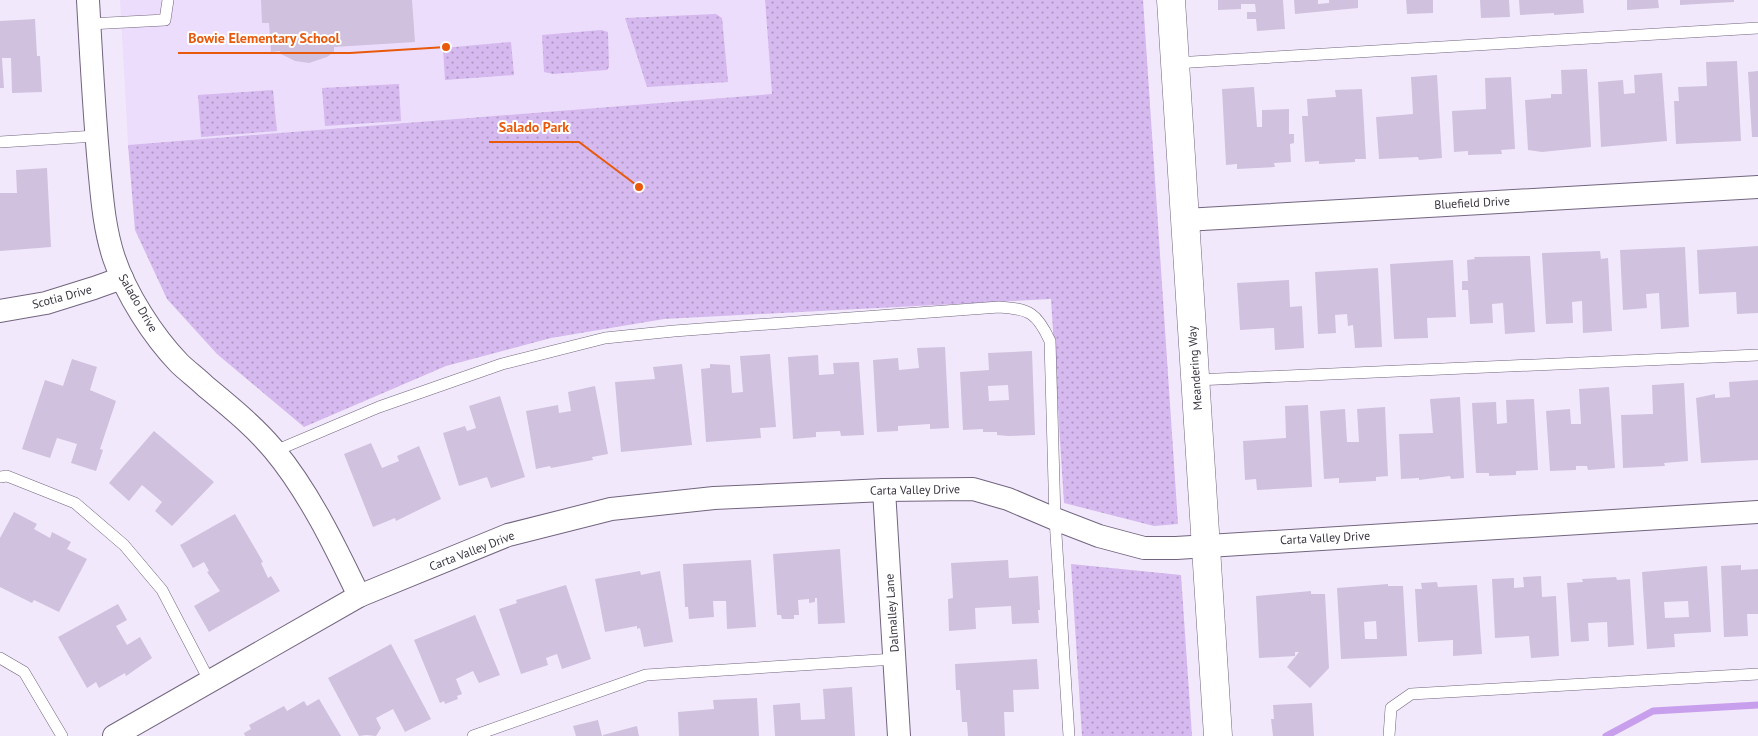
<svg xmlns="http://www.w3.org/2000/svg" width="1758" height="736" viewBox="0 0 1758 736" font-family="'PT Sans',sans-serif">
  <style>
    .built { fill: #edddfc }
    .park { fill: url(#park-dots) }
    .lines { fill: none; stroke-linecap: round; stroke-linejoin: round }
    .stream { stroke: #c89fec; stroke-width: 7 }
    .building { fill: #d0c1df; fill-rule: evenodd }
    .service-casing { stroke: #72647f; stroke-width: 12 }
    .minor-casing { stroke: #72647f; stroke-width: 24 }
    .tertiary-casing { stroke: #72647f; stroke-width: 29 }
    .service { stroke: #fff; stroke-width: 11 }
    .minor { stroke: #fff; stroke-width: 22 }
    .tertiary { stroke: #fff; stroke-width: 28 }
    .labels { text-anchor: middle; stroke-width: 4; stroke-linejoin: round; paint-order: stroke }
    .street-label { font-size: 12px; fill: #39333f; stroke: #fff }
    .leader { fill: none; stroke: #e8590c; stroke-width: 2 }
    .callout-dot { fill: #e8590c; stroke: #fff; stroke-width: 2 }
    .callout-label { font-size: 14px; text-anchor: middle; font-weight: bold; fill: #e8590c; stroke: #fff; stroke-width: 4; stroke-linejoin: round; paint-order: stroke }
  </style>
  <defs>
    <pattern id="park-dots" width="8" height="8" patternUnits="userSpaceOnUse" patternTransform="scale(1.25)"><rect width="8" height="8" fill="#d5b9ef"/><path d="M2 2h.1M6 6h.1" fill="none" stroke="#ae97c3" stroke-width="1.8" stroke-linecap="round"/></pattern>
  </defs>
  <rect width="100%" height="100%" fill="#f2e8fb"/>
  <path class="built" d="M120 0H765L772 94 128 145Z"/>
  <g class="park">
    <path d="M765 0H1143L1178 524 1154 526 1064 503 1051 299 664 319 551 338 446 366 304 427 217 354 167 299 135 230 128 145 772 94Z"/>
    <path d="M716 14 722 18 728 82 647 87 625 18Z"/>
    <path d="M601 30 608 32 609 67 607 70 553 74 544 72 542 35Z"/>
    <path d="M511 42 514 75 445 80 443 48Z"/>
    <path d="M399 84 401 121 325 126 322 88Z"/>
    <path d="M273 90 277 131 201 137 198 95Z"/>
    <path d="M1071 564 1181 575 1192 736H1082Z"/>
  </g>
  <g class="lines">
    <path class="stream" d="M1606 736 1653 711 1758 705"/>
  </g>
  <g class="building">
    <path d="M261 0H412L415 42 334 47V52L327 57 309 63 295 61 281 54 280 51 271 52 269 23H262Z"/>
    <path d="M1218 0H1283L1285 29 1257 31 1256 19H1247V12H1256L1255 4H1241V9L1218 10Z"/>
    <path d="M1294 0H1318V4L1329 3V0H1358V8L1295 14Z"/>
    <path d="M1406 0H1433V13L1407 14Z"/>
    <path d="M1480 0H1509L1510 17 1481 18Z"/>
    <path d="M1519 0H1583L1584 13 1554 15V13L1520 15Z"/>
    <path d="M1627 0H1658L1659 8 1627 10Z"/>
    <path d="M1680 0H1734V2L1680 5Z"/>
    <path d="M35 19 37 56H40L42 92 12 93 11 58H2L4 88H0V21Z"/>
    <path d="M1737 61 1741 141 1676 144 1674 101H1679L1678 87 1707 86 1706 62Z"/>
    <path d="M1587 69 1591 147 1542 152 1528 150 1525 100 1551 98V94H1562L1561 70Z"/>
    <path d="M1758 71V137H1752L1748 72Z"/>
    <path d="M1662 73 1667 141 1601 147 1598 82 1623 80 1624 94 1635 93 1634 75Z"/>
    <path d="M1437 75 1442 158 1419 160 1418 157 1379 159 1376 117 1413 114 1411 77Z"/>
    <path d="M1511 77 1515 149 1501 150 1502 154 1468 155V151L1454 152 1452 111 1486 109 1485 78Z"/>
    <path d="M1254 87 1257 127H1262V110L1289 109V134H1294V143L1290 144 1291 162 1274 163 1275 167 1237 169V164L1226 165 1222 89Z"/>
    <path d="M1362 89 1366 159H1355V162L1319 164V161L1305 162 1302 116H1308L1307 99 1336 97 1335 90Z"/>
    <path d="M47 168 51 247 0 251V193H17L16 170Z"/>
    <path d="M1758 246V313L1737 314 1736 292 1699 294 1697 250Z"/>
    <path d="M1685 247 1689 327 1661 329 1659 293 1646 294 1647 308 1623 310 1620 250Z"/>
    <path d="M1600 251 1601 259 1608 258 1612 331 1583 333 1582 301 1572 302 1573 323 1546 324 1542 253Z"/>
    <path d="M1530 256 1535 332 1505 334 1503 303 1492 304 1493 323 1470 324 1468 290H1462V281H1468L1467 260 1475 259 1474 257Z"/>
    <path d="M1453 260 1456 317 1427 318 1428 338 1394 339 1390 264Z"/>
    <path d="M1378 268 1382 347 1355 348 1353 325 1348 326 1347 314 1335 315 1336 333 1318 334 1315 272Z"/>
    <path d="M1289 280 1290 307 1302 306 1304 348 1275 350 1274 328 1240 330 1237 283Z"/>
    <path d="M945 347 949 428 930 429V424L898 426V431L877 432 873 360 898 358 899 370 919 368 917 348Z"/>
    <path d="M1032 351 1035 435 1008 436 997 435V432H983V429L963 430 960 372 989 370 988 353ZM1008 385 1009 400 989 401 988 386Z"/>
    <path d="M770 354 776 427 760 428 761 438 706 442 701 369 710 368V364L730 365 732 393 743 392 740 356Z"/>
    <path d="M818 355 819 375 834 374 833 363 859 362 864 435 841 436 840 431 816 432V437L793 439 788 357Z"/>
    <path d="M72 359 97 367 90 390 116 401 100 449 103 450 96 471 71 463 77 444 57 438 50 458 22 449 45 380 63 386Z"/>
    <path d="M682 364 692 445 621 452 615 382 655 379 653 367Z"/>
    <path d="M1758 380V460L1701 463 1696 398 1715 394V398L1730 397 1729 382Z"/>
    <path d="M1684 383 1688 461 1664 463 1665 466 1623 468 1621 415 1653 414 1652 385Z"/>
    <path d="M595 386 608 454 592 457 593 460 551 468 550 466 536 469 526 411 558 405 559 413 571 411 568 392Z"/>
    <path d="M1609 387 1615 468 1588 470 1587 466H1576V470L1550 471 1546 411 1570 409 1571 424H1581L1579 389Z"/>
    <path d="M500 396 525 477 491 488 487 477 459 486 443 433 465 426 467 431 476 428 469 406Z"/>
    <path d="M1460 397 1464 478 1451 479 1450 476 1419 480V478L1401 479 1399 434 1433 433 1430 399Z"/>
    <path d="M1534 399 1538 470 1516 471V475L1489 476V473H1476L1472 403 1496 402 1497 424 1507 423 1506 400Z"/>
    <path d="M1308 405 1312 487 1257 490 1256 479 1245 480 1243 441 1286 438 1285 406Z"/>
    <path d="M1385 407 1388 476 1376 477V481L1339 483V478L1324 479 1320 411 1345 409 1347 442H1359L1357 409Z"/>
    <path d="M154 431 214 482 172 526 155 511 162 502 142 485 129 501 109 483Z"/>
    <path d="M371 443 382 468 399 461 397 456 419 446 441 499 396 521 395 518 373 527 344 454Z"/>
    <path d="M14 512 37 524 34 529 50 538 52 532 71 542 67 549 87 559 59 612 34 600 32 603 0 587V538Z"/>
    <path d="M235 514 263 562 261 563 268 578 271 576 280 591 209 632 194 606 220 591 207 572 209 571 204 562 193 568 180 545Z"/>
    <path d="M840 549 845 623 818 624 817 598H815V602L809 603V599L798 600 799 615H794V619H782L781 615H777L773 554Z"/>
    <path d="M751 560 756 627 727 629 726 601H713L714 617 689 619 688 607H685L683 564Z"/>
    <path d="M1008 560 1009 578 1038 576 1040 610H1038L1039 623 1012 624 1011 606 975 608 976 629 949 631 948 599 953 598 951 563Z"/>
    <path d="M1741 565V570L1758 569V614H1747L1748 636 1724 637 1721 566Z"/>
    <path d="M1707 566 1711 632 1674 634 1675 647 1647 649 1642 572ZM1688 601 1689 617 1665 618 1664 602Z"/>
    <path d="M640 571 641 575 660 571 673 642 644 647 640 628 637 629V626L605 632 595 579Z"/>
    <path d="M1541 576 1542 597 1556 596 1559 656 1531 658 1529 636 1495 638 1492 579 1514 578V588L1524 587 1523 577Z"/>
    <path d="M1616 577 1617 580 1630 579 1634 645 1608 647 1607 622 1588 623 1589 641 1571 642 1567 583 1583 582 1582 579Z"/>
    <path d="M1437 582 1438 587 1477 585 1482 654 1453 656V640L1418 642 1415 589H1422L1421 583Z"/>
    <path d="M1388 584V586H1403L1407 656 1341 659 1337 588ZM1376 621 1377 639H1365L1364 622Z"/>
    <path d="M566 585 591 659 562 669 557 654 546 658 548 665 521 674 499 609 517 603 516 600Z"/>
    <path d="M1311 591V594H1325L1329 668 1310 688 1287 667 1299 652H1295V656L1259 658 1256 596Z"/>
    <path d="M118 604 127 620 116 626 127 645 140 637 152 658 126 676 125 673 99 688 96 682 87 688 58 637Z"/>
    <path d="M475 615 500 675 479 683 473 671 456 679 462 694 457 696 458 699 445 704 444 701 440 703 414 640Z"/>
    <path d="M391 644 431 719 405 732 393 709 376 718 381 728 376 736 366 735 359 736 328 678Z"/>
    <path d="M1037 659 1039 689 1013 690 1014 712H1004L1005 736H968L967 722H962L960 690H956L955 664Z"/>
    <path d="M852 687 855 736H775L773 705 800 703 801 720 825 719 823 689Z"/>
    <path d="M757 698 759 736H679L678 712 714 709 713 700Z"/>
    <path d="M319 699 341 736H245L244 733 251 729 249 725 284 706 287 711 304 701 307 706Z"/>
    <path d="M1312 703 1314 736H1273L1271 719H1274L1273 705Z"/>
    <path d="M598 720 602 736H576L573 726Z"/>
    <path d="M637 726 639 736H603V735Z"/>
  </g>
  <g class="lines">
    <g class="service-casing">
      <g id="service">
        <path d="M89 24 165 20 168 0"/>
        <path d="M1175 63 1758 28"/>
        <path d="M0 142 96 136"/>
        <path d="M1196 380 1758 355"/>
        <path d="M275 451 379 407 502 364 605 338 674 331 999 307C1030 309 1037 313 1050 341L1055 519 1069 736"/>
        <path d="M0 477 7 476 75 503 124 545 162 590 210 682"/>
        <path d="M0 658 24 672 62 736"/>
        <path d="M473 736 646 675 895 659"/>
        <path d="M1389 736 1391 708 1411 694 1758 674"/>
      </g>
    </g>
    <g class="minor-casing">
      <g id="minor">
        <path d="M88 0C91 55 94 111 99 166 102 197 104 228 114 258 126 294 153 336 179 363 187 371 197 378 205 386 229 406 254 426 274 450 309 492 336 548 359 596"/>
        <path d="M1185 220 1758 187"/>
        <path d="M0 311 46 303 94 288 122 278"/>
        <path d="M884 490 899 736"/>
        <path d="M114 736 359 596 508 535 611 509 714 498 884 490 973 489 1008 499 1055 519 1099 536 1144 548H1176L1758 512"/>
      </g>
    </g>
    <g class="tertiary-casing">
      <path id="tertiary" d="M1171 0 1218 736"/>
    </g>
    <use href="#service" class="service"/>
    <use href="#minor" class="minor"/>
    <use href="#tertiary" class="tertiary"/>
  </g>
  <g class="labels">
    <g class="street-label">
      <text transform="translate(1472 203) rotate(-3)" y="4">Bluefield Drive</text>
      <text transform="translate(62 297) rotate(-15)" y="4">Scotia Drive</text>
      <text transform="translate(138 303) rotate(60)" y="4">Salado Drive</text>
      <text transform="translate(1195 368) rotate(-94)" y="4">Meandering Way</text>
      <text transform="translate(915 490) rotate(-1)" y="4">Carta Valley Drive</text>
      <text transform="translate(1325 538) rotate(-3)" y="4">Carta Valley Drive</text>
      <text transform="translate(472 551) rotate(-21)" y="4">Carta Valley Drive</text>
      <text transform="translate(892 613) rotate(-94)" y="4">Dalmalley Lane</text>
    </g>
  </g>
  <path class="leader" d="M446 47L350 53H178M639 187L579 142H489"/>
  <g class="callout-dot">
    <circle cx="446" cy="47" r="5"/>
    <circle cx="639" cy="187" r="5"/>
  </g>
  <g class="callout-label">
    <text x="264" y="43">Bowie Elementary School</text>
    <text x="534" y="132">Salado Park</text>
  </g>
</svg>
